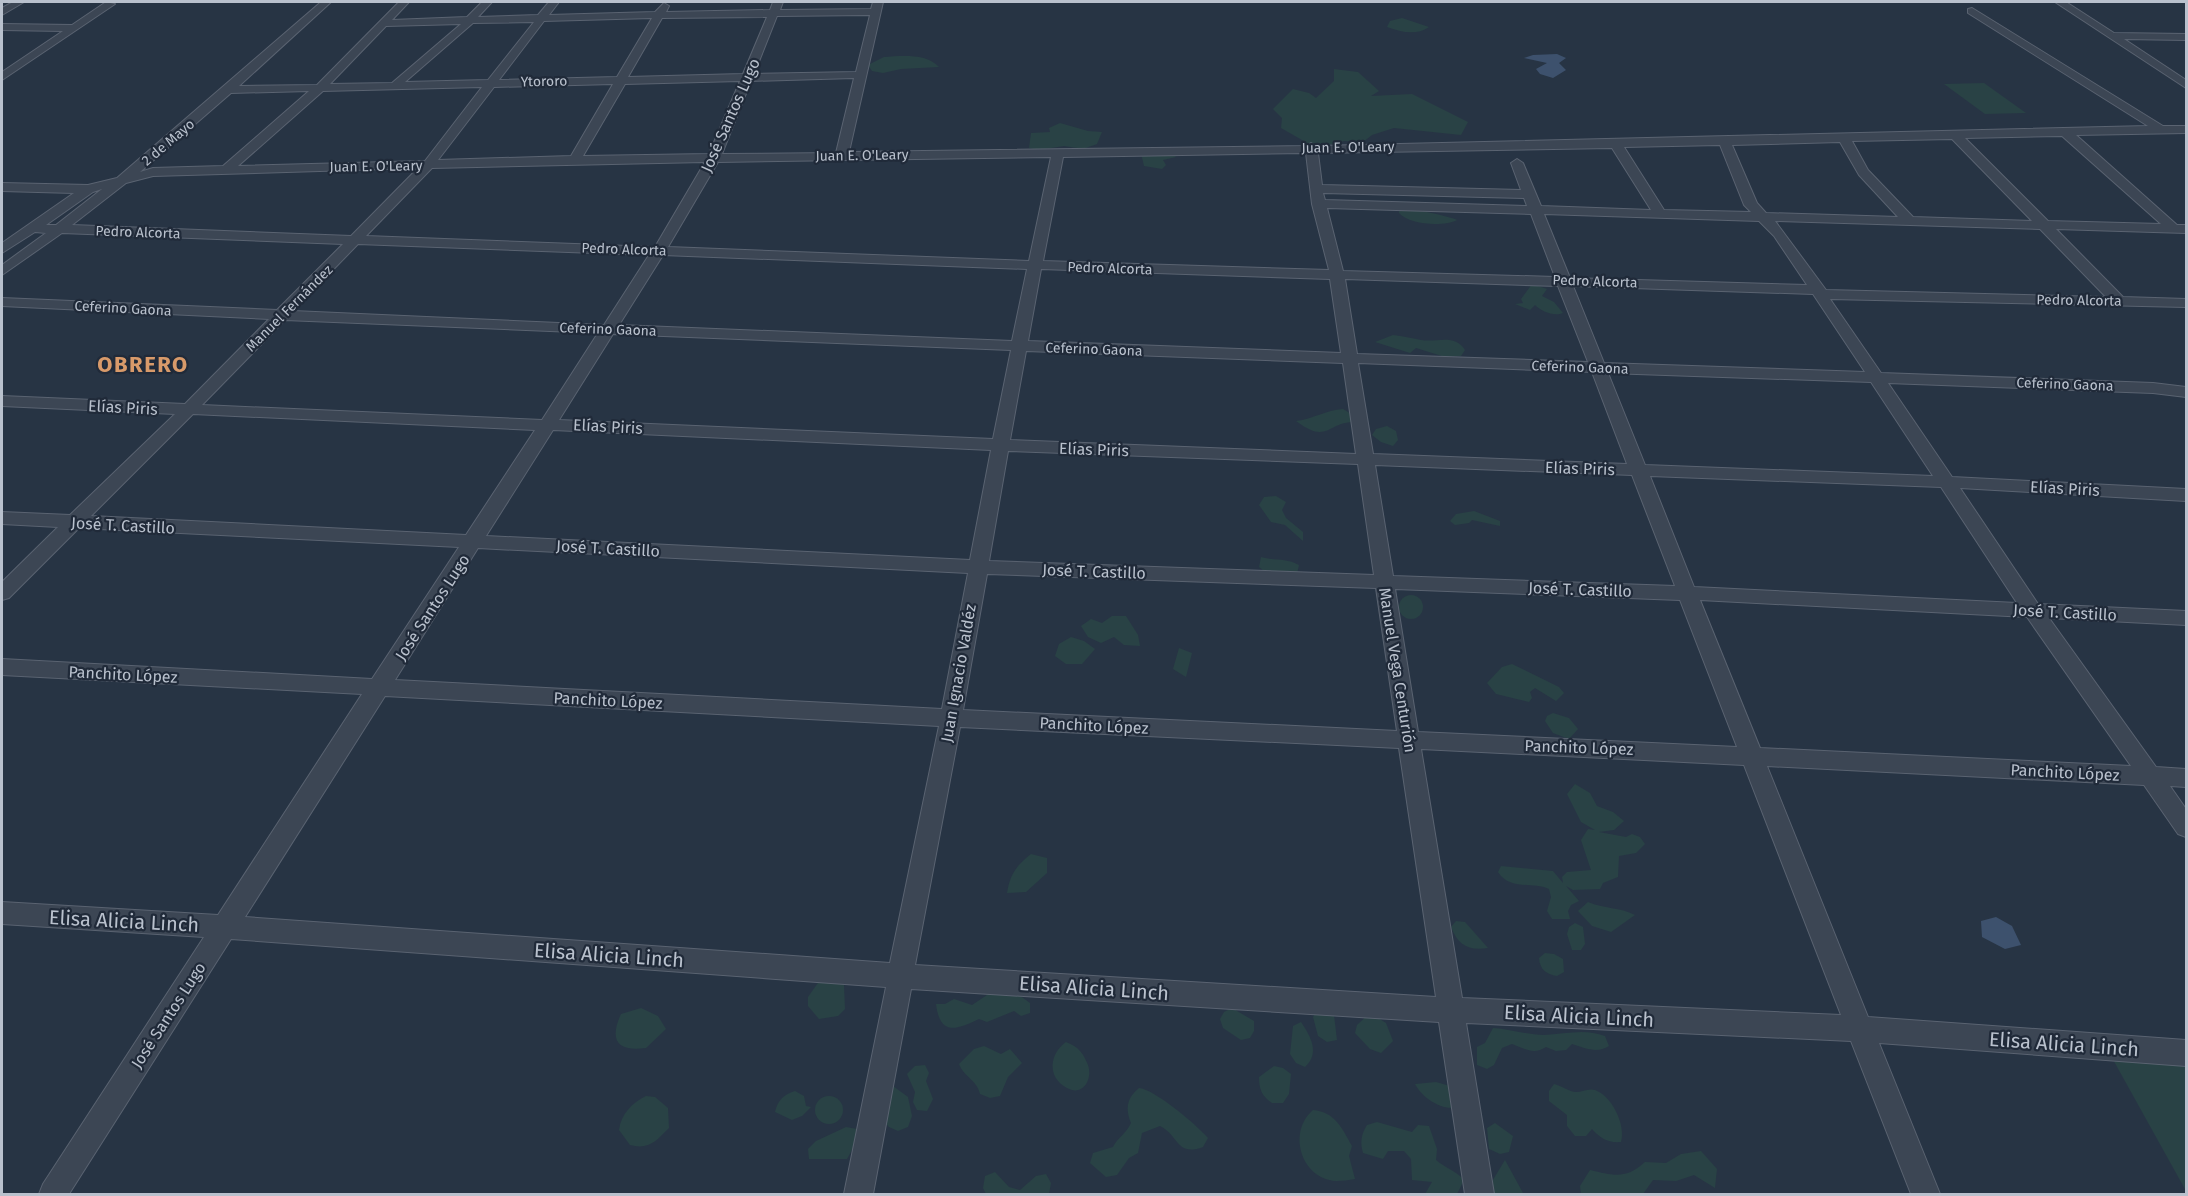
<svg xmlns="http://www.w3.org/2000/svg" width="2188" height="1196" viewBox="0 0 2188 1196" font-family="'Fira Sans',sans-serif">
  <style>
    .green { fill: #294245 }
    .water { fill: #3d516d }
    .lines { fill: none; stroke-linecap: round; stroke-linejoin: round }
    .minor-casing { stroke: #5a6371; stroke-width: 2 }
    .minor { fill: #3c4654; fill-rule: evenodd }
    .labels { text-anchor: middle; stroke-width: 4.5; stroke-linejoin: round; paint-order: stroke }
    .far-street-label { font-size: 14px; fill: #b9c1cd; stroke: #202a39 }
    .street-label { font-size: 16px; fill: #b9c1cd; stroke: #202a39 }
    .near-street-label { font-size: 20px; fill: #b9c1cd; stroke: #202a39 }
    .district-label { font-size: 22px; font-weight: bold; letter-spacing: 1.5px; fill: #d89a6a; stroke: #202a39 }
  </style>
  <rect width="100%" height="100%" fill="#273444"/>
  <g class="green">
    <path d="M1402 18 1429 27C1416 36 1401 32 1387 27L1390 21Z"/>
    <path d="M884 57C902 56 926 53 939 67L901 69 883 73 872 71 868 65Z"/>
    <path d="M1334 69 1358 72 1379 91 1371 96 1412 94 1468 122 1461 135 1394 128 1372 135 1363 142 1344 141 1329 145 1309 144 1281 128 1282 118 1273 109 1293 89 1309 93 1316 98 1334 81Z"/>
    <path d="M1984 83 2026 113 1985 114 1944 84Z"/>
    <path d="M1060 123 1088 131 1102 132 1097 144 1083 149 1064 146 1038 150 1029 148 1031 133 1050 132 1049 128Z"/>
    <path d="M1141 153 1174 155 1176 157 1163 160 1166 165 1162 169 1144 166Z"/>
    <path d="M1399 207C1407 207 1452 217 1457 220 1444 227 1409 225 1399 213Z"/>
    <path d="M1532 284 1547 289 1542 296 1554 302 1563 313C1554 317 1541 311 1535 305L1530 310 1515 304 1523 303 1521 299Z"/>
    <path d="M1393 335C1403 336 1411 338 1421 340 1437 343 1454 333 1465 350L1461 356 1445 357 1416 348 1410 353 1375 342Z"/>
    <path d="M1343 409 1353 415 1354 422C1327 422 1328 445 1296 421 1313 419 1326 410 1343 409Z"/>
    <path d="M1387 426 1396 431 1398 440 1393 446 1381 442 1372 435 1376 429Z"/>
    <path d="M1276 496 1286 502 1282 510 1286 518 1303 532V541L1285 525 1271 522 1259 505 1264 497Z"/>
    <path d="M1474 511 1500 521V526L1472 520 1469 523 1455 525 1450 521 1456 514Z"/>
    <path d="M1261 557C1275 561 1286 558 1299 565L1297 574 1269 575 1259 567Z"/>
    <circle cx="1411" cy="607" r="12"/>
    <path d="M1112 616H1126L1138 635 1140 646 1124 645 1114 637 1101 643 1088 637 1081 626 1091 619 1102 623Z"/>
    <path d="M1071 637 1084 641 1095 649 1082 664H1066L1055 656 1059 644Z"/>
    <path d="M1179 648 1192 653 1186 677 1173 669Z"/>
    <path d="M1512 664 1559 687 1564 693 1556 701 1535 688 1530 692 1532 698 1529 702 1496 694 1487 683 1502 667Z"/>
    <path d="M1553 713 1569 718 1578 729 1569 739 1553 733 1545 721 1547 716Z"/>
    <path d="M1575 784 1590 793 1597 806 1613 812 1624 821 1614 830 1599 832 1626 837 1632 834 1640 837 1645 844 1636 853 1619 856 1618 877 1603 883 1600 889 1573 890 1566 886 1579 901 1571 905 1568 911 1570 919H1552L1547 911 1551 897 1549 889C1532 881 1510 891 1498 872L1501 866 1553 871 1563 883 1562 877 1567 872 1591 870 1581 840 1588 829 1595 830 1581 822 1567 794Z"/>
    <path d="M1031 854 1047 858V873L1026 892 1007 893C1010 874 1016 866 1031 854Z"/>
    <path d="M1588 902C1604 909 1620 907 1635 915L1611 932 1592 926 1578 911Z"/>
    <path d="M1456 921 1465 922 1488 948C1468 951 1458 945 1451 927Z"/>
    <path d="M1575 923 1583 927 1585 944 1581 950H1572L1567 934 1569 927Z"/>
    <path d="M1545 953 1554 954 1563 959 1564 972 1557 976C1546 974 1540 970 1539 958Z"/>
    <path d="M839 979 844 985 845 1009 838 1016 819 1019 808 1006V997L820 980Z"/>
    <path d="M996 989 1015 992 1030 1003V1013L1021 1016 1014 1011 987 1022 979 1019C956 1030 940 1036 936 1004H945L954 999 972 1005Z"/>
    <path d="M641 1008 658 1016 666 1029 646 1048C617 1052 609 1040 621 1014Z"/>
    <path d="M1232 1008 1254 1021V1031L1250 1038 1241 1040 1223 1028 1220 1019 1224 1012Z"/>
    <path d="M1317 1010 1334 1015 1337 1040 1327 1042 1318 1036 1313 1017Z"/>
    <path d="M1370 1013 1386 1023 1393 1041 1381 1053 1370 1049 1355 1033 1357 1025Z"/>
    <path d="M1301 1022C1311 1037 1320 1053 1305 1067L1296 1063 1290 1054 1293 1026Z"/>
    <path d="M1493 1028C1510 1029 1528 1035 1544 1035 1565 1034 1585 1028 1605 1036L1609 1046C1597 1054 1585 1048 1572 1044L1566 1050 1556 1051 1546 1047C1534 1055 1525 1049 1512 1044L1502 1048 1494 1065 1487 1069 1477 1065V1047L1485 1043Z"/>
    <path d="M1066 1042C1079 1047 1083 1053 1088 1065 1093 1079 1083 1097 1067 1088 1046 1077 1050 1053 1066 1042Z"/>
    <path d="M984 1046 1001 1054 1010 1049 1022 1063 1008 1077 1000 1096 990 1098 980 1094C977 1080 964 1077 959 1064L974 1049Z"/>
    <path d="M2111 1056 2186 1061V1191Z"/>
    <path d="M925 1065 929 1073 926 1081 933 1099 927 1111 917 1110 913 1102 915 1092 907 1074 915 1066Z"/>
    <path d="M1274 1066 1283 1068 1291 1074 1289 1094 1283 1103H1272C1262 1096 1259 1090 1259 1077Z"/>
    <path d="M1436 1082 1457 1088 1459 1108C1441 1110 1423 1099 1415 1084Z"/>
    <path d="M1554 1084C1560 1085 1570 1092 1576 1092 1583 1092 1588 1088 1595 1090 1612 1096 1626 1125 1621 1142 1608 1143 1601 1139 1592 1129L1586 1136H1575L1567 1126V1115L1549 1101V1091Z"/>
    <path d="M893 1086 908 1097 912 1116 908 1127 898 1131 889 1127 883 1120 885 1092Z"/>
    <path d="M1139 1088C1154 1089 1197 1125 1208 1138L1203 1147C1176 1157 1179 1135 1160 1126L1142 1133 1138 1153 1129 1158 1117 1175 1106 1177 1090 1163 1093 1153 1113 1147C1118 1137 1126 1134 1131 1123 1125 1108 1127 1098 1139 1088Z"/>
    <path d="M795 1091 804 1096 806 1106 811 1107 802 1116 792 1120 775 1112C778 1100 783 1095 795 1091Z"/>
    <path d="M646 1096 655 1097 668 1108 669 1128C656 1141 649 1150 630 1145L619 1130C621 1114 632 1103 646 1096Z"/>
    <circle cx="829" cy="1110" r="14"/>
    <path d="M1313 1110C1335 1112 1342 1128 1352 1146L1349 1156 1355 1179C1349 1180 1342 1181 1336 1181 1301 1179 1287 1132 1313 1110Z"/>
    <path d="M1377 1122 1412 1132 1418 1125 1429 1126 1437 1149 1436 1160C1445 1168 1455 1170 1464 1180L1457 1194H1425L1432 1182 1412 1180 1411 1159 1404 1151H1388L1383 1159 1363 1153C1360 1142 1361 1135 1367 1125Z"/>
    <path d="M1495 1123 1513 1136 1509 1152 1500 1154 1489 1149 1487 1128Z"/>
    <path d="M846 1127 857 1129 858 1139 847 1159H809L808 1149 816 1141Z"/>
    <path d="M1701 1151 1717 1169 1715 1188 1694 1175 1676 1181 1653 1180 1643 1194H1581L1580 1186 1590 1170C1615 1176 1626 1179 1645 1162L1666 1163 1681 1154Z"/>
    <path d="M1505 1160 1523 1193 1528 1194 1485 1193Z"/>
    <path d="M995 1172 1009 1187 1020 1190 1036 1176 1046 1174 1051 1183 1049 1194H986L983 1188 985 1176Z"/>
  </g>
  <g class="water">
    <path d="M1533 55 1557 54 1566 58 1559 63 1566 70 1553 78 1540 74 1536 69 1547 63 1524 58Z"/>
    <path d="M1996 917 2012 926 2021 945 2005 949 1982 937 1981 921Z"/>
  </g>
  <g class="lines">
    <g class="minor-casing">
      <g id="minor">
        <path d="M13 2H24L2 15V8Z"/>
        <path d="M106 2 115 4 2 80V72L63 31 2 30V24L72 25Z"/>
        <path d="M321 2H331L239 86 317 85 399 2H409L392 20 467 17 482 2H492L478 17 538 15 549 2H559L549 15 655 12 664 3 669 6 666 12 770 10 773 2H783L780 10 871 9 873 2H883L849 152 1306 146 1311 143 1316 146 2148 126 1968 13V9L1972 8 2163 126H2186V133L2076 135 2177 225H2186V233L2056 229 2123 297 2186 299V307L1830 299 1881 373 2153 383 2186 387V397L2153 393 1888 383 1952 477 2186 489V501L1960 488 2038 604 2186 611V625L2049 618 2156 767 2186 769V787L2170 786 2186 809V837L2178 834 2144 785 1767 766 1868 1017 2186 1040V1066L1879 1043 1940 1194H1911L1851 1041 1466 1023 1494 1194H1465L1439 1022 911 989 873 1194H844L886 987 231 939 69 1194H39L43 1184 204 937 2 924V902L218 915 362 694 2 675V659L372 679 459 547 79 528 9 598 2 600V582L58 527 2 524V512L70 515 175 414 2 406V396L185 404 269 319 2 306V298L277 310 343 244 62 233 2 275V265L46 233 35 232 2 253V243L74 193 2 191V183L88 185 117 178ZM870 15 856 72 754 74 777 16ZM767 17 743 74 628 77 662 18ZM652 18 617 77 499 80 544 21ZM534 22 488 80 405 82 473 23ZM461 24 392 83 330 84 386 26ZM854 78 836 153 722 154 751 81ZM740 81 709 154 583 156 625 84ZM613 84 571 156 438 160 494 87ZM482 87 425 161 238 166 323 91ZM309 91 223 166 153 168 140 172 231 93ZM2062 136 2161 224 2048 221 1965 138ZM1952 139 2032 221 1913 217 1868 170 1852 141ZM1840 142 1859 175 1898 217 1766 213 1757 203 1732 145ZM1720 145 1744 205 1751 212 1664 210 1624 147ZM1612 148 1651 210 1541 206 1523 163 1517 159 1511 163 1521 190 1322 185 1318 153ZM1306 153 1312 204 1329 270 1043 261 1063 157ZM1051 157 1029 261 668 247 718 162ZM705 162 655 247 366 236 432 168ZM418 168 351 236 72 225 126 183 153 176ZM102 189 56 225H46L93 192ZM1323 193 1524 198 1527 206 1325 200ZM1327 208 1531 214 1555 277 1343 271ZM1544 214 1759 221 1774 236 1807 285 1570 278ZM1775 221 2040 229 2106 297 1826 290ZM358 244 649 255 604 325 293 311ZM663 255 1027 269 1012 341 619 325ZM1041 269 1330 279 1341 353 1028 341ZM1345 279 1558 286 1588 362 1357 354ZM1573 286 1813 294 1865 372 1604 363ZM285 320 598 333 542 420 202 405ZM613 334 1011 350 993 439 559 420ZM1026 351 1343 363 1356 454 1010 440ZM1358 363 1592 372 1627 464 1373 454ZM1608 373 1871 382 1933 476 1645 465ZM193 414 535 430 466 535 91 516ZM553 430 991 450 970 560 486 536ZM1008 451 1358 464 1374 575 989 561ZM1375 465 1632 475 1675 586 1393 576ZM1650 476 1941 487 2017 603 1694 587ZM478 548 968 573 942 709 395 680ZM987 574 1376 588 1397 731 963 710ZM1395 589 1680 600 1737 747 1418 732ZM1700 600 2027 617 2131 766 1760 748ZM385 696 939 726 890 963 245 917ZM960 727 1399 748 1436 997 915 965ZM1421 749 1744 765 1841 1015 1462 998Z"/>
        <path d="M2055 2H2066L2114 33 2186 34V40L2124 39 2186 80V88Z"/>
      </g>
    </g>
    <use href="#minor" class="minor"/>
  </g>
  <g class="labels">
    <g class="far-street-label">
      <text transform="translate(544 81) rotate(-1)" y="5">Ytororo</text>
      <text transform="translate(168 142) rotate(-40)" y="5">2 de Mayo</text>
      <text transform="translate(1348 147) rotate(-1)" y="5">Juan E. O'Leary</text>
      <text transform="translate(862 155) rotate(-1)" y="5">Juan E. O'Leary</text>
      <text transform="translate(376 166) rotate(-1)" y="5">Juan E. O'Leary</text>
      <text transform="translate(138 232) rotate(2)" y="5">Pedro Alcorta</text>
      <text transform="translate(624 249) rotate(2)" y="5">Pedro Alcorta</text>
      <text transform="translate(1110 268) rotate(2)" y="5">Pedro Alcorta</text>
      <text transform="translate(1595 281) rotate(2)" y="5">Pedro Alcorta</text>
      <text transform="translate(2079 300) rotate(1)" y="5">Pedro Alcorta</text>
      <text transform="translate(123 308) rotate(3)" y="5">Ceferino Gaona</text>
      <text transform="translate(289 308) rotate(-45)" y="5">Manuel Fernández</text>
      <text transform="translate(608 329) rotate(2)" y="5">Ceferino Gaona</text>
      <text transform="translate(1094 349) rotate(2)" y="5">Ceferino Gaona</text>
      <text transform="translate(1580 367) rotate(2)" y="5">Ceferino Gaona</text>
      <text transform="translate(2065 384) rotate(2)" y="5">Ceferino Gaona</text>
    </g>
    <g class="street-label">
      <text transform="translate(730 115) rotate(-66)" y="6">José Santos Lugo</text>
      <text transform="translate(123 407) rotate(3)" y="6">Elías Piris</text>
      <text transform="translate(608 426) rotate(3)" y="6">Elías Piris</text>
      <text transform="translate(1094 449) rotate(2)" y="6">Elías Piris</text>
      <text transform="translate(1580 468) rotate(2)" y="6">Elías Piris</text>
      <text transform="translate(2065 488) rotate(3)" y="6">Elías Piris</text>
      <text transform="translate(123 525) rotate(3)" y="6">José T. Castillo</text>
      <text transform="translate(608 548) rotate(3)" y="6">José T. Castillo</text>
      <text transform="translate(1094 571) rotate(2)" y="6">José T. Castillo</text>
      <text transform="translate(1580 589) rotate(2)" y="6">José T. Castillo</text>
      <text transform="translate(432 607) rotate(-57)" y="6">José Santos Lugo</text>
      <text transform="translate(2065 612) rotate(3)" y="6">José T. Castillo</text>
      <text transform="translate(1398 670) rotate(81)" y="6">Manuel Vega Centurión</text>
      <text transform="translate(958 673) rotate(-80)" y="6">Juan Ignacio Valdéz</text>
      <text transform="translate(123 674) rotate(3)" y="6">Panchito López</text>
      <text transform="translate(608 700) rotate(3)" y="6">Panchito López</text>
      <text transform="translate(1094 725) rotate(3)" y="6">Panchito López</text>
      <text transform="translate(1579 747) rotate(2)" y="6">Panchito López</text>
      <text transform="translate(2065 772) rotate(3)" y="6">Panchito López</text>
      <text transform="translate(168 1015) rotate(-57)" y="6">José Santos Lugo</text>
    </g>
    <g class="near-street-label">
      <text transform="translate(124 921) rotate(3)" y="7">Elisa Alicia Linch</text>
      <text transform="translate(609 955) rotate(4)" y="7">Elisa Alicia Linch</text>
      <text transform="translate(1094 988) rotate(4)" y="7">Elisa Alicia Linch</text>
      <text transform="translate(1579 1016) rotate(3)" y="7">Elisa Alicia Linch</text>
      <text transform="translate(2064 1044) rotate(4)" y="7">Elisa Alicia Linch</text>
    </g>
    <g class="district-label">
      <text x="143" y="372">OBRERO</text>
    </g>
  </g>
  <rect width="2188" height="1196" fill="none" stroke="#b9c1cd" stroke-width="6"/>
</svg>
